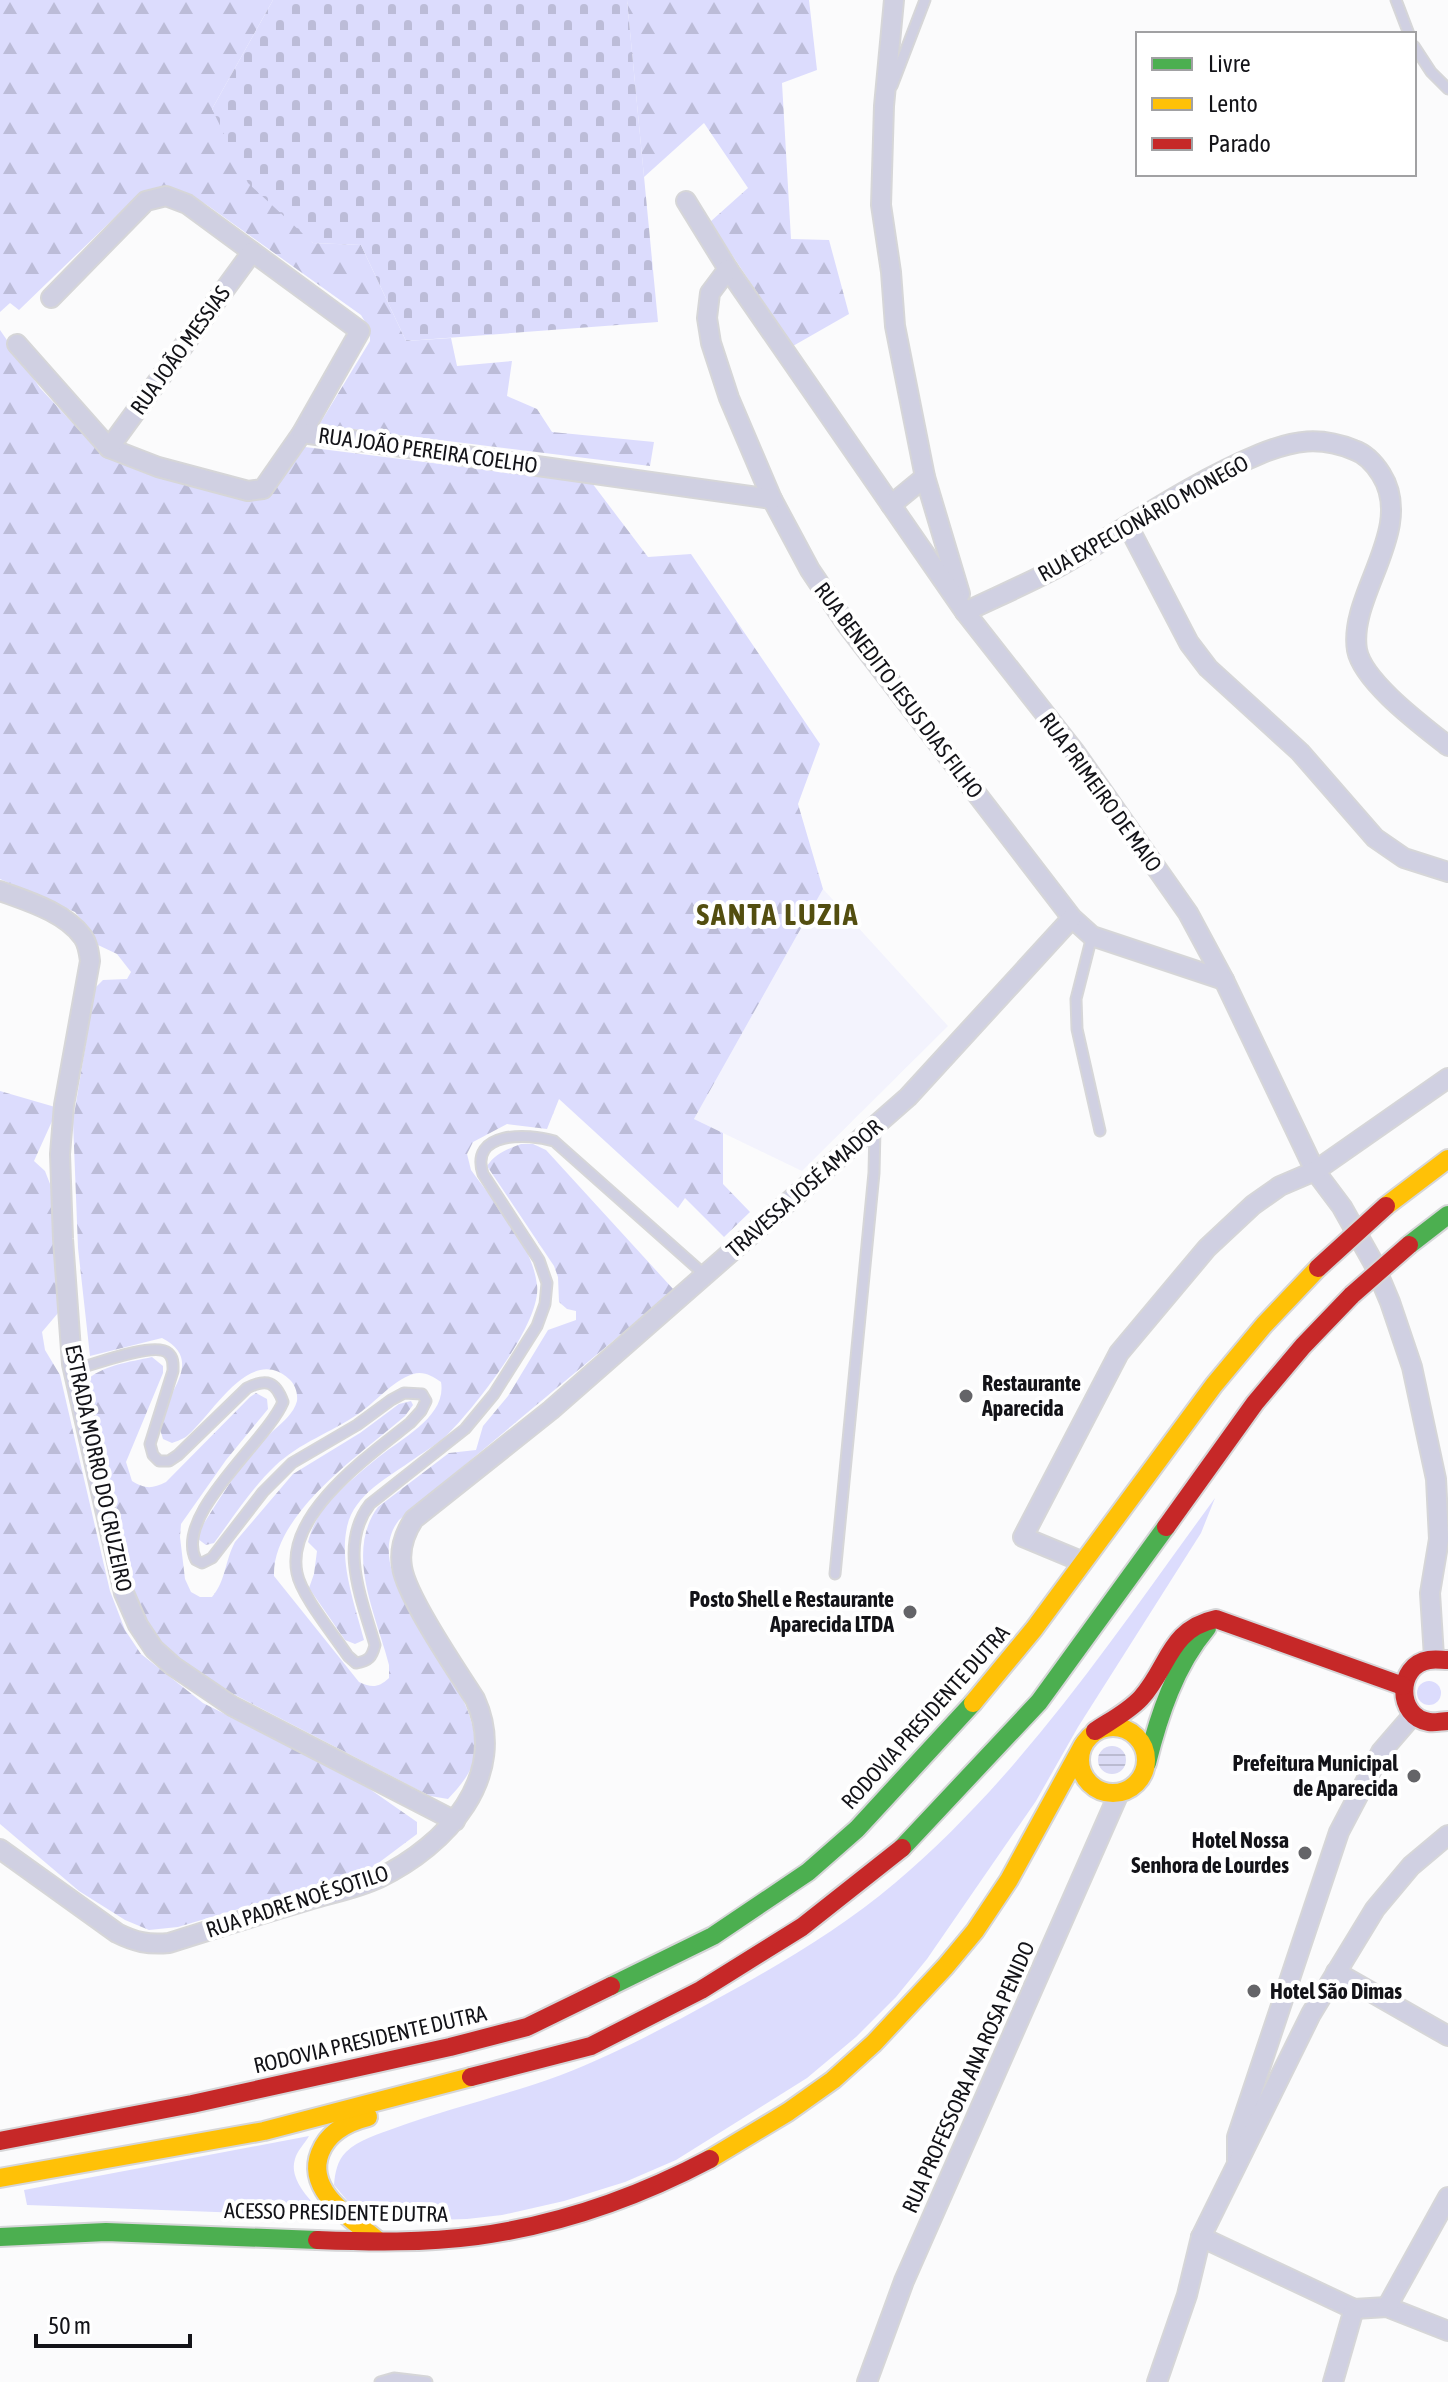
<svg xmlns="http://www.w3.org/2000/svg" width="1448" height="2382" viewBox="0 0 1448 2382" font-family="'Asap Condensed',sans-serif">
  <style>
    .built { fill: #f3f3fd }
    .green { fill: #dcdcfd }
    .forest { fill: url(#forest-firs) }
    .cemetery { fill: url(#cemetery-stones) }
    .water { fill: url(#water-rules) }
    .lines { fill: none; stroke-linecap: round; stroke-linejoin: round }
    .lane-casing { stroke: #d6d6d8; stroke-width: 13 }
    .street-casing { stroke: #d6d6d8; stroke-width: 22 }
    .fast-casing { stroke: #d6d6d8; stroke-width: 22 }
    .slow-casing { stroke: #d6d6d8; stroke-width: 22 }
    .jam-casing { stroke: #d6d6d8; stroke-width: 22 }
    .lane { stroke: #d0d0e2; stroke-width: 9 }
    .street { stroke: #d0d0e2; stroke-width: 18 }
    .fast { stroke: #4caf50; stroke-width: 18 }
    .slow { stroke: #ffc107; stroke-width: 18 }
    .jam { stroke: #c62828; stroke-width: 18 }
    .jam-bridge-casing { stroke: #d6d6d8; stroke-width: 22; stroke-linecap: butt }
    .jam-bridge { stroke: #c62828; stroke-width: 18 }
    .poi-dot { fill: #646468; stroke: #fff; stroke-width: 3 }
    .labels { text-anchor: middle; stroke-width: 8; stroke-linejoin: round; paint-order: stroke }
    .street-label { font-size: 22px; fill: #131318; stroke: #fff }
    .poi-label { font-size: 22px; font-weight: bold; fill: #131318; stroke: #fff; text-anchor: end }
    .district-label { font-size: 30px; font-weight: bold; letter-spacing: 2px; fill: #534e10; stroke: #fff }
  </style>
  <defs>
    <pattern id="forest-firs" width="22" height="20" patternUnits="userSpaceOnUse" patternTransform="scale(2)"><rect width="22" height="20" fill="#dcdcfd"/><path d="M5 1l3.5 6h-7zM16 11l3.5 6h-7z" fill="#bcbcd8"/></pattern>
    <pattern id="cemetery-stones" width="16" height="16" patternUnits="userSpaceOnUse" patternTransform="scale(2)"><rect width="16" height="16" fill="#dcdcfd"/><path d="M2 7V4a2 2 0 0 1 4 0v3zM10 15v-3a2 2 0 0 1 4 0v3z" fill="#bcbcd8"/></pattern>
    <pattern id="water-rules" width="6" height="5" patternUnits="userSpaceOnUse" patternTransform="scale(2)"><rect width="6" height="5" fill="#dbdbf5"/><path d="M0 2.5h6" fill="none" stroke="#bbbbd1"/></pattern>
  </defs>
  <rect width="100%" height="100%" fill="#fbfbfc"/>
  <path class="built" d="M823 889 948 1026 802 1171 694 1119Z"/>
  <g class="green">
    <path d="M1215 1498 1201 1533 1078 1727 1036 1801 927 1959 896 1997 856 2037 807 2078 676 2160 625 2182 564 2201 502 2215 467 2219 399 2221 362 2218 334 2185C335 2173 337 2161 346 2152 358 2140 379 2134 395 2128 449 2108 507 2095 561 2075 603 2059 642 2039 682 2018 756 1978 831 1937 895 1883 1023 1775 1117 1632 1215 1498Z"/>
    <circle cx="1429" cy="1693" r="12"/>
    <path d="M309 2136C305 2143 297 2151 295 2159 288 2180 312 2202 325 2216L27 2205 24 2190Z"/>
  </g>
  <g class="forest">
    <path d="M0 0H273L212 109 313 243 361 245 406 341 451 338 457 366 512 361 507 396 537 409 552 432 654 442 650 466 319 425 370 341V330L361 315 207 205C180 189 165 182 135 198L19 310 10 303 0 312Z"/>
    <path d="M627 0H809L817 70 782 83 791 239 829 240 849 314 793 346 710 222 748 188 704 123 644 177Z"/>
    <path d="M0 330 40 388 93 445 118 463 253 500 271 494 305 447 592 483 648 557 691 554 820 744 798 804 823 889 694 1119 723 1133V1184L750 1212 724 1237 685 1198 678 1208 559 1099 547 1129 507 1124 473 1142 467 1154 471 1170C495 1204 532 1243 537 1285 542 1323 474 1408 448 1434 438 1444 425 1451 414 1459 389 1477 354 1494 347 1527 339 1563 355 1605 364 1640L355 1644 345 1640 309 1588 314 1574 317 1551 308 1542C312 1527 318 1515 328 1503 343 1486 363 1470 380 1456 402 1438 447 1416 441 1382 432 1376 424 1371 413 1374 392 1381 376 1402 358 1414 332 1432 299 1443 275 1466 252 1488 234 1516 214 1543L206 1545 198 1539 201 1528C223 1493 244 1458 274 1430 283 1422 294 1413 297 1401 298 1393 295 1384 289 1379 250 1344 213 1414 188 1435 184 1439 177 1441 172 1443L163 1439C162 1435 160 1431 160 1426 161 1396 208 1362 162 1338L90 1356 78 1248 73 1121 95 988 103 980 127 979 131 972 117 954 98 945 91 931 75 912 0 879Z"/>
    <path d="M0 1091 55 1107 53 1119 34 1161 45 1171 52 1189 58 1313 42 1332 45 1350 60 1375 110 1591 125 1630 141 1654 203 1703 361 1783 417 1822V1834L369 1870 178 1927 149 1930 125 1920 79 1891 0 1824Z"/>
    <path d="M521 1144H533L546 1150 674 1290 399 1520C352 1581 482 1676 475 1752 474 1771 460 1786 448 1799L430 1796 210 1682 165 1647 150 1628 139 1609 131 1585 85 1382C101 1365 130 1362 152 1357L163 1366V1373L126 1462 132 1481C145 1489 152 1489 166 1482L250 1397 256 1393 267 1399 268 1409 226 1460 181 1524 180 1537 185 1579 191 1592 200 1597H212C226 1581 225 1560 235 1542L293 1474 360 1433 399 1404 411 1401 413 1405 405 1416C362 1453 272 1514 274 1576L359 1682C372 1688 378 1688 389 1678V1665C377 1617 344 1553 378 1507L449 1453 476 1450 483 1426 508 1396 548 1330 576 1320V1311L567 1309 559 1302 558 1277 554 1266 487 1166C495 1154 507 1149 521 1144Z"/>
  </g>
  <path class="cemetery" d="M273 0H627L658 322 406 341 361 245 313 243 248 183 212 109Z"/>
  <circle class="water" cx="1112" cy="1760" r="14"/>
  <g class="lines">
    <g class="lane-casing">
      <g id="lane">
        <path d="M1396 0 1409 34"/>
        <path d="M1414 46 1431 72 1448 89"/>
        <path d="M892 86 925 0"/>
        <path d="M1092 936 1076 999 1077 1029 1100 1131"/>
        <path d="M74 1370C92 1365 155 1341 168 1353 174 1358 173 1365 173 1371L150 1444 153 1455 159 1461H169L178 1455 247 1388C267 1378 276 1382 283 1402 267 1441 173 1515 196 1560L202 1563 212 1558 263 1492 292 1463 357 1425 391 1400 404 1393 422 1394 426 1401 421 1411 410 1423C370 1455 285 1514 297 1573 301 1595 334 1635 348 1656L356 1663C369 1661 372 1657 375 1645 362 1600 338 1545 370 1504L465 1429 494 1394 537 1326 545 1304 547 1283 539 1260 483 1174C469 1131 528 1133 554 1141L705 1275"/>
        <path d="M835 1574 874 1173 875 1128"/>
        <path d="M380 2382 394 2378 427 2382"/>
      </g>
    </g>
    <g class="street-casing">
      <g id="street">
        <path d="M894 0 884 106 881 205 891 272 895 326 925 477 960 594"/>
        <path d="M686 201 728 269 965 612 1075 752 1188 913 1224 980 1315 1171 1342 1207 1374 1264 1390 1302 1412 1367 1436 1479 1439 1539 1430 1593 1434 1657"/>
        <path d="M728 269 710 293 707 318 711 343 729 398 772 499 810 570 847 625 1072 918 1092 936 1224 980"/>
        <path d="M17 344 109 448 158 467 248 491 263 489 302 433 360 331 187 204 166 196 146 201 51 298"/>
        <path d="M302 433 772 499"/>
        <path d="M109 448 252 252"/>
        <path d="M891 505 925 477"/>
        <path d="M1128 526 1189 643 1208 668 1300 752 1375 838 1404 858 1448 872"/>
        <path d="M965 612C998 596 1032 582 1064 564 1128 527 1192 482 1260 454 1294 440 1320 436 1354 450 1366 454 1374 463 1381 474 1416 529 1348 595 1357 650 1363 682 1423 726 1448 746"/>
        <path d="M0 891C27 901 65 912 83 937 88 944 89 953 90 961L64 1105 60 1154 63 1239 72 1364 124 1593 138 1625 154 1649 173 1666 232 1706 455 1821"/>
        <path d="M1083 1562 1023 1537 1119 1353 1207 1248 1253 1205 1280 1186 1315 1171 1448 1078"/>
        <path d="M0 1849 117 1933C135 1942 148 1945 169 1943 216 1928 262 1914 309 1900 332 1893 358 1888 379 1878 446 1846 510 1776 475 1699 457 1671 406 1596 402 1567 399 1549 404 1534 414 1519L551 1410 908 1097 1072 918"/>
        <path d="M1336 1972 1448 2036"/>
        <path d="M1237 2160V2137L1339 1832 1381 1752 1413 1715"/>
        <path d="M1201 2237 1354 2309 1387 2307 1448 2331"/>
        <path d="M1387 2307 1448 2197"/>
        <path d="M867 2382 904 2281 1119 1793"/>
        <path d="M1157 2382 1187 2295 1201 2237 1311 2014 1375 1909 1411 1866 1448 1835"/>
        <path d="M1333 2382 1354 2309"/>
      </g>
    </g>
    <g class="fast-casing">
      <g id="fast">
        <path d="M1409 1245 1448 1215"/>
        <path d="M1147 1763C1159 1715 1175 1666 1207 1628"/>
        <path d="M902 1848 1039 1702 1166 1527"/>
        <path d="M611 1986 713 1936 808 1872 857 1829 973 1703"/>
        <path d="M0 2237 106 2232 317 2240"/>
      </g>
    </g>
    <g class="slow-casing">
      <g id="slow">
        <path d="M1386 1206 1448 1159"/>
        <path d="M973 1703 1034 1629 1214 1385 1264 1325 1318 1268"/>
        <circle cx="1113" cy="1760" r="33"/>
        <path d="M368 2117C348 2122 328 2132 320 2153 305 2191 352 2219 377 2240"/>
        <path d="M710 2159 788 2112 833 2080 874 2043 945 1967 975 1931 1009 1880 1083 1745"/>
        <path d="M0 2178 264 2131 471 2077"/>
      </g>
    </g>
    <g class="jam-casing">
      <g id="jam">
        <path d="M1166 1527 1255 1403 1303 1346 1352 1295"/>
        <path d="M1448 1660C1442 1660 1435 1659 1429 1660 1396 1665 1396 1717 1429 1722 1435 1723 1442 1721 1448 1721"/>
        <path d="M1095 1731C1110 1721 1128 1712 1141 1698 1169 1667 1169 1629 1216 1619L1403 1686"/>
        <path d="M471 2077 591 2046 701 1990 802 1927 902 1848"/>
        <path d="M0 2141 192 2104 450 2047 527 2027 611 1986"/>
        <path d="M317 2240C370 2242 424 2243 477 2236 558 2225 638 2197 710 2159"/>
      </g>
    </g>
    <use href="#lane" class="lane"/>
    <use href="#street" class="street"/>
    <use href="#fast" class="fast"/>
    <use href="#slow" class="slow"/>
    <use href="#jam" class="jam"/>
    <g class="jam-bridge-casing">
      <g id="jam-bridge">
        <path d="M1318 1268 1386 1206"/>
        <path d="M1352 1295 1409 1245"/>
      </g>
    </g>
    <use href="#jam-bridge" class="jam-bridge"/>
  </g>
  <g class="poi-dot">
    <circle cx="966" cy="1396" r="8"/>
    <circle cx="910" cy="1612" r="8"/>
    <circle cx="1414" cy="1776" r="8"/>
    <circle cx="1305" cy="1853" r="8"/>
    <circle cx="1254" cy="1991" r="8"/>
  </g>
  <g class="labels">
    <g class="street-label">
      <text transform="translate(180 350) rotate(-54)" y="8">RUA JOÃO MESSIAS</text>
      <text transform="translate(428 450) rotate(8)" y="8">RUA JOÃO PEREIRA COELHO</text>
      <text transform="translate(1143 518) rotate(-29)" y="8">RUA EXPECIONÁRIO MONEGO</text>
      <text transform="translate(899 690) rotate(53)" y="8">RUA BENEDITO JESUS DIAS FILHO</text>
      <text transform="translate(1101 792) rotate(54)" y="8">RUA PRIMEIRO DE MAIO</text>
      <text transform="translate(804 1188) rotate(-41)" y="8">TRAVESSA JOSÉ AMADOR</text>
      <text transform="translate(99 1468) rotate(78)" y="8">ESTRADA MORRO DO CRUZEIRO</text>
      <text transform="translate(925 1717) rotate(-48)" y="8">RODOVIA PRESIDENTE DUTRA</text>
      <text transform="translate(297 1901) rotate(-18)" y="8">RUA PADRE NOÉ SOTILO</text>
      <text transform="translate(370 2039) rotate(-13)" y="8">RODOVIA PRESIDENTE DUTRA</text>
      <text transform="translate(968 2077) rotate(-66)" y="8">RUA PROFESSORA ANA ROSA PENIDO</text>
      <text transform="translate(336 2212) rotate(1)" y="8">ACESSO PRESIDENTE DUTRA</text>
    </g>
    <g class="poi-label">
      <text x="982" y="1391" text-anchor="start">Restaurante<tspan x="982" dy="25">Aparecida</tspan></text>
      <text x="894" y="1607">Posto Shell e Restaurante<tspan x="894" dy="25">Aparecida LTDA</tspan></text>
      <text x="1398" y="1771">Prefeitura Municipal<tspan x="1398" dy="25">de Aparecida</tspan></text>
      <text x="1289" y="1848">Hotel Nossa<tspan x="1289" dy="25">Senhora de Lourdes</tspan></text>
      <text x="1270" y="1999" text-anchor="start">Hotel São Dimas</text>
    </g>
    <g class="district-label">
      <text x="778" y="925">SANTA LUZIA</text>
    </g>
  </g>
  <rect x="1136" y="32" width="280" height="144" fill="#ffffff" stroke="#a1a1a3" stroke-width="2"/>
  <rect x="1152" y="58" width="40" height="12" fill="#4caf50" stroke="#a1a1a3" stroke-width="2"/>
  <text x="1208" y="72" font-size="24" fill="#131318">Livre</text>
  <rect x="1152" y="98" width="40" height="12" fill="#ffc107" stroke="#a1a1a3" stroke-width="2"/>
  <text x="1208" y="112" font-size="24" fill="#131318">Lento</text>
  <rect x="1152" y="138" width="40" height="12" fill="#c62828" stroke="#a1a1a3" stroke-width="2"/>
  <text x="1208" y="152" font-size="24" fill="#131318">Parado</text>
  <path d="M36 2334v12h154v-12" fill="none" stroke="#131318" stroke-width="4"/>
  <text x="48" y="2334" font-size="24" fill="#131318" stroke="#ffffff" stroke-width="6" paint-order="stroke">50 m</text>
</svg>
